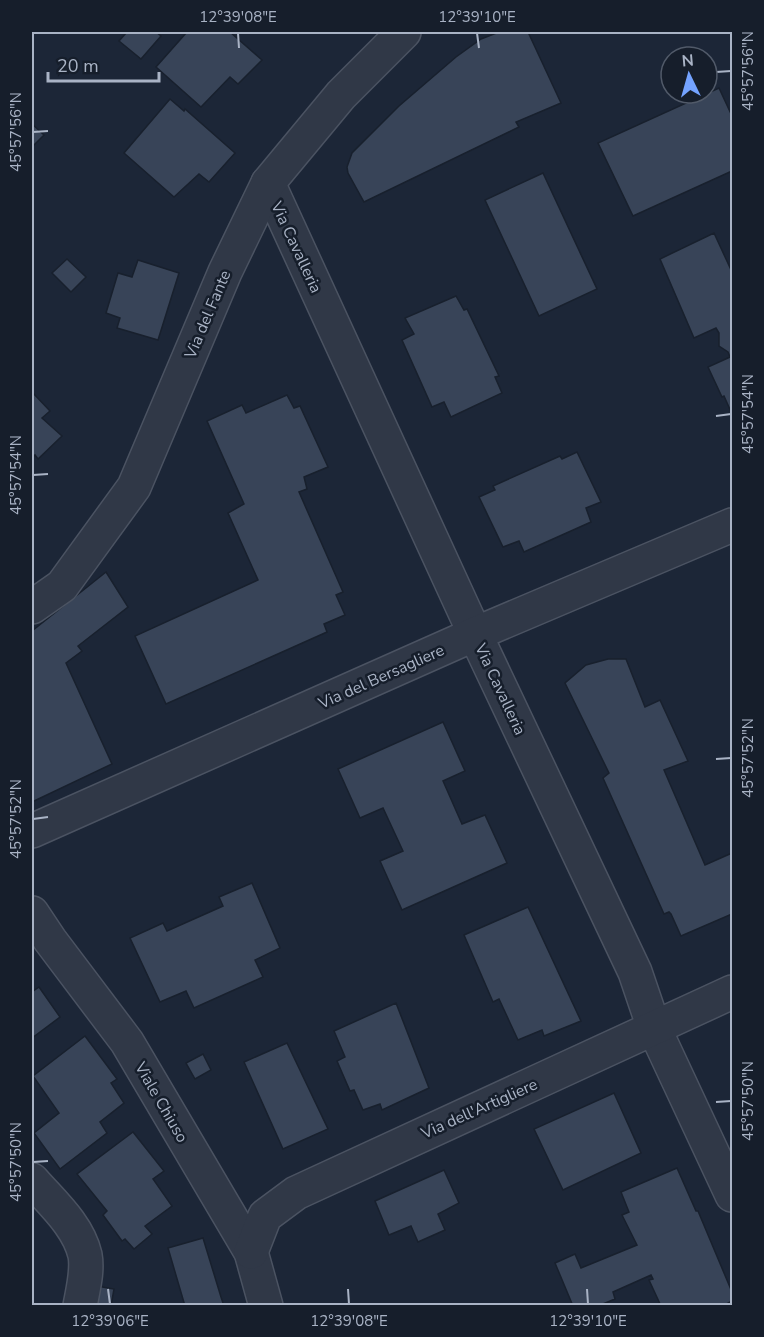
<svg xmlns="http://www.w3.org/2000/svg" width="764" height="1337" viewBox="0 0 764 1337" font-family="'Nunito Sans',sans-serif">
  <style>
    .building { fill: #384458; stroke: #18202d; stroke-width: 1.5 }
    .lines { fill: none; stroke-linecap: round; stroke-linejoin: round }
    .minor-casing { stroke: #4b5362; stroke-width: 36 }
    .minor { stroke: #303847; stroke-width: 33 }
    .ticks { fill: none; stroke: #a9b3c5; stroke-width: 2 }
    .labels { text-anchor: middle; stroke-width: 5; stroke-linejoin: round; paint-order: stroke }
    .street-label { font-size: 16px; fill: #a9b3c5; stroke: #161e2b }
    .neatline { fill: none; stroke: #a9b3c5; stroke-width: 2 }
    .ticks-label { font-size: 15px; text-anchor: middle; fill: #a9b3c5 }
  </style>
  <rect width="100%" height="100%" fill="#1c2637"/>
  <g class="building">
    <path d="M127 32H156L161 36 141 59 119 41Z"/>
    <path d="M187 32H230L262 60 238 84 230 77 201 107 156 67Z"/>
    <path d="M499 32H528L561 103 516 122 519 127 364 202 348 173 347 167 352 153 399 106 456 57 481 39Z"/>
    <path d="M719 88 732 116V171L633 216 598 143Z"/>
    <path d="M170 99 184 111 185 109 235 153 209 182 199 174 174 197 124 153Z"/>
    <path d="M32 124 44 135 32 147Z"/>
    <path d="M543 173 597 289 539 316 485 200Z"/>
    <path d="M714 233 732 272V414L724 396 722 397 708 367 730 357 728 352 719 346V333L716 328 694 338 660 259Z"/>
    <path d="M67 259 86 277 71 292 52 273Z"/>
    <path d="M138 260 179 273 158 340 117 328 120 318 106 313 118 273 132 277Z"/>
    <path d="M456 296 464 310 467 309 499 376 495 377 502 393 451 417 444 402 432 407 402 340 414 334 405 318Z"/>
    <path d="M32 392 50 411 42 418 62 436 38 459 35 455 32 458Z"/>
    <path d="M287 395 294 408 300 406 328 467 304 477 307 489 299 492 343 592 336 595 345 615 324 624 327 632 166 704 135 636 258 580 228 513 244 504 207 421 242 405 246 413Z"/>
    <path d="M577 452 601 502 586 508 591 522 524 552 519 541 503 547 479 497 495 490 493 486 560 456 562 459Z"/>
    <path d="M106 572 128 607 78 646 82 651 66 663 112 764 32 802V631Z"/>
    <path d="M608 659H626L645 707 660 700 688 761 664 770 705 865 732 853V914L681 936 671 914 669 912 664 914 603 778 609 773 565 683 586 665Z"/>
    <path d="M443 722 465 771 443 781 462 824 485 815 507 863 402 910 380 861 403 851 383 808 360 818 338 769Z"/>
    <path d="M252 883 280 948 255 960 263 977 194 1008 186 991 160 1002 130 938 163 923 167 931 223 906 219 897Z"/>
    <path d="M528 907 581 1021 544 1036 542 1030 518 1040 499 999 493 1002 464 935Z"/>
    <path d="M39 987 60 1017 32 1038V992Z"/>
    <path d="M396 1003 429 1088 382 1110 380 1104 363 1110 354 1090 350 1091 337 1061 345 1057 334 1031Z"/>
    <path d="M85 1036 117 1079 111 1083 124 1103 100 1122 107 1133 60 1169 34 1133 59 1113 33 1076Z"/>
    <path d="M287 1043 328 1129 283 1149 244 1062Z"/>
    <path d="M203 1054 211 1070 195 1079 186 1063Z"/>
    <path d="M614 1093 641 1153 563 1190 534 1129Z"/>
    <path d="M133 1132 164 1171 153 1179 172 1206 145 1226 152 1234 134 1249 125 1239 122 1241 103 1215 107 1211 77 1174Z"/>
    <path d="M677 1168 696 1211H698L732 1292V1301L723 1306H661L649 1280 653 1279 651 1275 613 1292 615 1299 598 1306H573L555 1263 575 1254 581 1268 637 1245 622 1215 629 1212 621 1192Z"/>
    <path d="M444 1170 459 1203 438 1214 445 1230 418 1242 411 1226 389 1235 375 1201Z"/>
    <path d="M203 1238 221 1297 224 1306H185L168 1248Z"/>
    <path d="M91 1285 114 1289 111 1306H87Z"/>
  </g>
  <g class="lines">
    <g class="minor-casing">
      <g id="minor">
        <path d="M268 183 475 634 635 972 654 1028 732 1195"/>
        <path d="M32 607 62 586 134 487 225 272 268 183 341 95 404 32"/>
        <path d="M32 831 475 634 732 525"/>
        <path d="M32 913 50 940 127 1042 251 1252 266 1306"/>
        <path d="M32 1180C51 1202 78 1225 85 1255 88 1271 83 1289 80 1306"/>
        <path d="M251 1252 265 1216 296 1193 732 992"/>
      </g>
    </g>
    <use href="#minor" class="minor"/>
  </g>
  <path class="ticks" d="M238 33 239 48M477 33 479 48M716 72 731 71M33 132 48 131M716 416 731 414M33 475 48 474M716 759 731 758M33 819 48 817M716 1102 731 1101M33 1162 48 1161M108 1289 110 1304M348 1289 349 1304M587 1289 588 1304"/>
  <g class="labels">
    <g class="street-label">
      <text transform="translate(297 247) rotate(65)" y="6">Via Cavalleria</text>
      <text transform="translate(207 314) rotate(-67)" y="6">Via del Fante</text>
      <text transform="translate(381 676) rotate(-24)" y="6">Via del Bersagliere</text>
      <text transform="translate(501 689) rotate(65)" y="6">Via Cavalleria</text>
      <text transform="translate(162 1102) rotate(60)" y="6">Viale Chiuso</text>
      <text transform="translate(479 1108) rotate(-24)" y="6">Via dell'Artigliere</text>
    </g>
  </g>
  <rect width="764" height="1337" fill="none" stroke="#161e2b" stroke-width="66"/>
  <g transform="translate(689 75) rotate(355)"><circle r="28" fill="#161e2b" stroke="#515a69" stroke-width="1.5"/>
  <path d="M0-4.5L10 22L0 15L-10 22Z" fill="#74a3ff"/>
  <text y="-9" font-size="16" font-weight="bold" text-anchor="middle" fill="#a9b3c5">N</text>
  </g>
  <path d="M48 72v9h111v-9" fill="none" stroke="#a9b3c5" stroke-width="3"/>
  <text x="57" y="72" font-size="18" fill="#a9b3c5" stroke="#161e2b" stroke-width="4.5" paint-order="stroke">20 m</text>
  <rect x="33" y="33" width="698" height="1271" class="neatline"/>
  <g class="ticks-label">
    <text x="238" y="22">12°39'08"E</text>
    <text x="477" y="22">12°39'10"E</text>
    <text transform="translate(748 71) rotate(-90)" y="5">45°57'56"N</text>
    <text transform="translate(16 132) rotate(-90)" y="5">45°57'56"N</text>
    <text transform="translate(748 414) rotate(-90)" y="5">45°57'54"N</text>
    <text transform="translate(16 475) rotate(-90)" y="5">45°57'54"N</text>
    <text transform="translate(748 758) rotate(-90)" y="5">45°57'52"N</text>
    <text transform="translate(16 819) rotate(-90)" y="5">45°57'52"N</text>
    <text transform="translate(748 1101) rotate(-90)" y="5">45°57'50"N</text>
    <text transform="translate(16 1162) rotate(-90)" y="5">45°57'50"N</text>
    <text x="110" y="1326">12°39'06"E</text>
    <text x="349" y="1326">12°39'08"E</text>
    <text x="588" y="1326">12°39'10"E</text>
  </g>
</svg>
